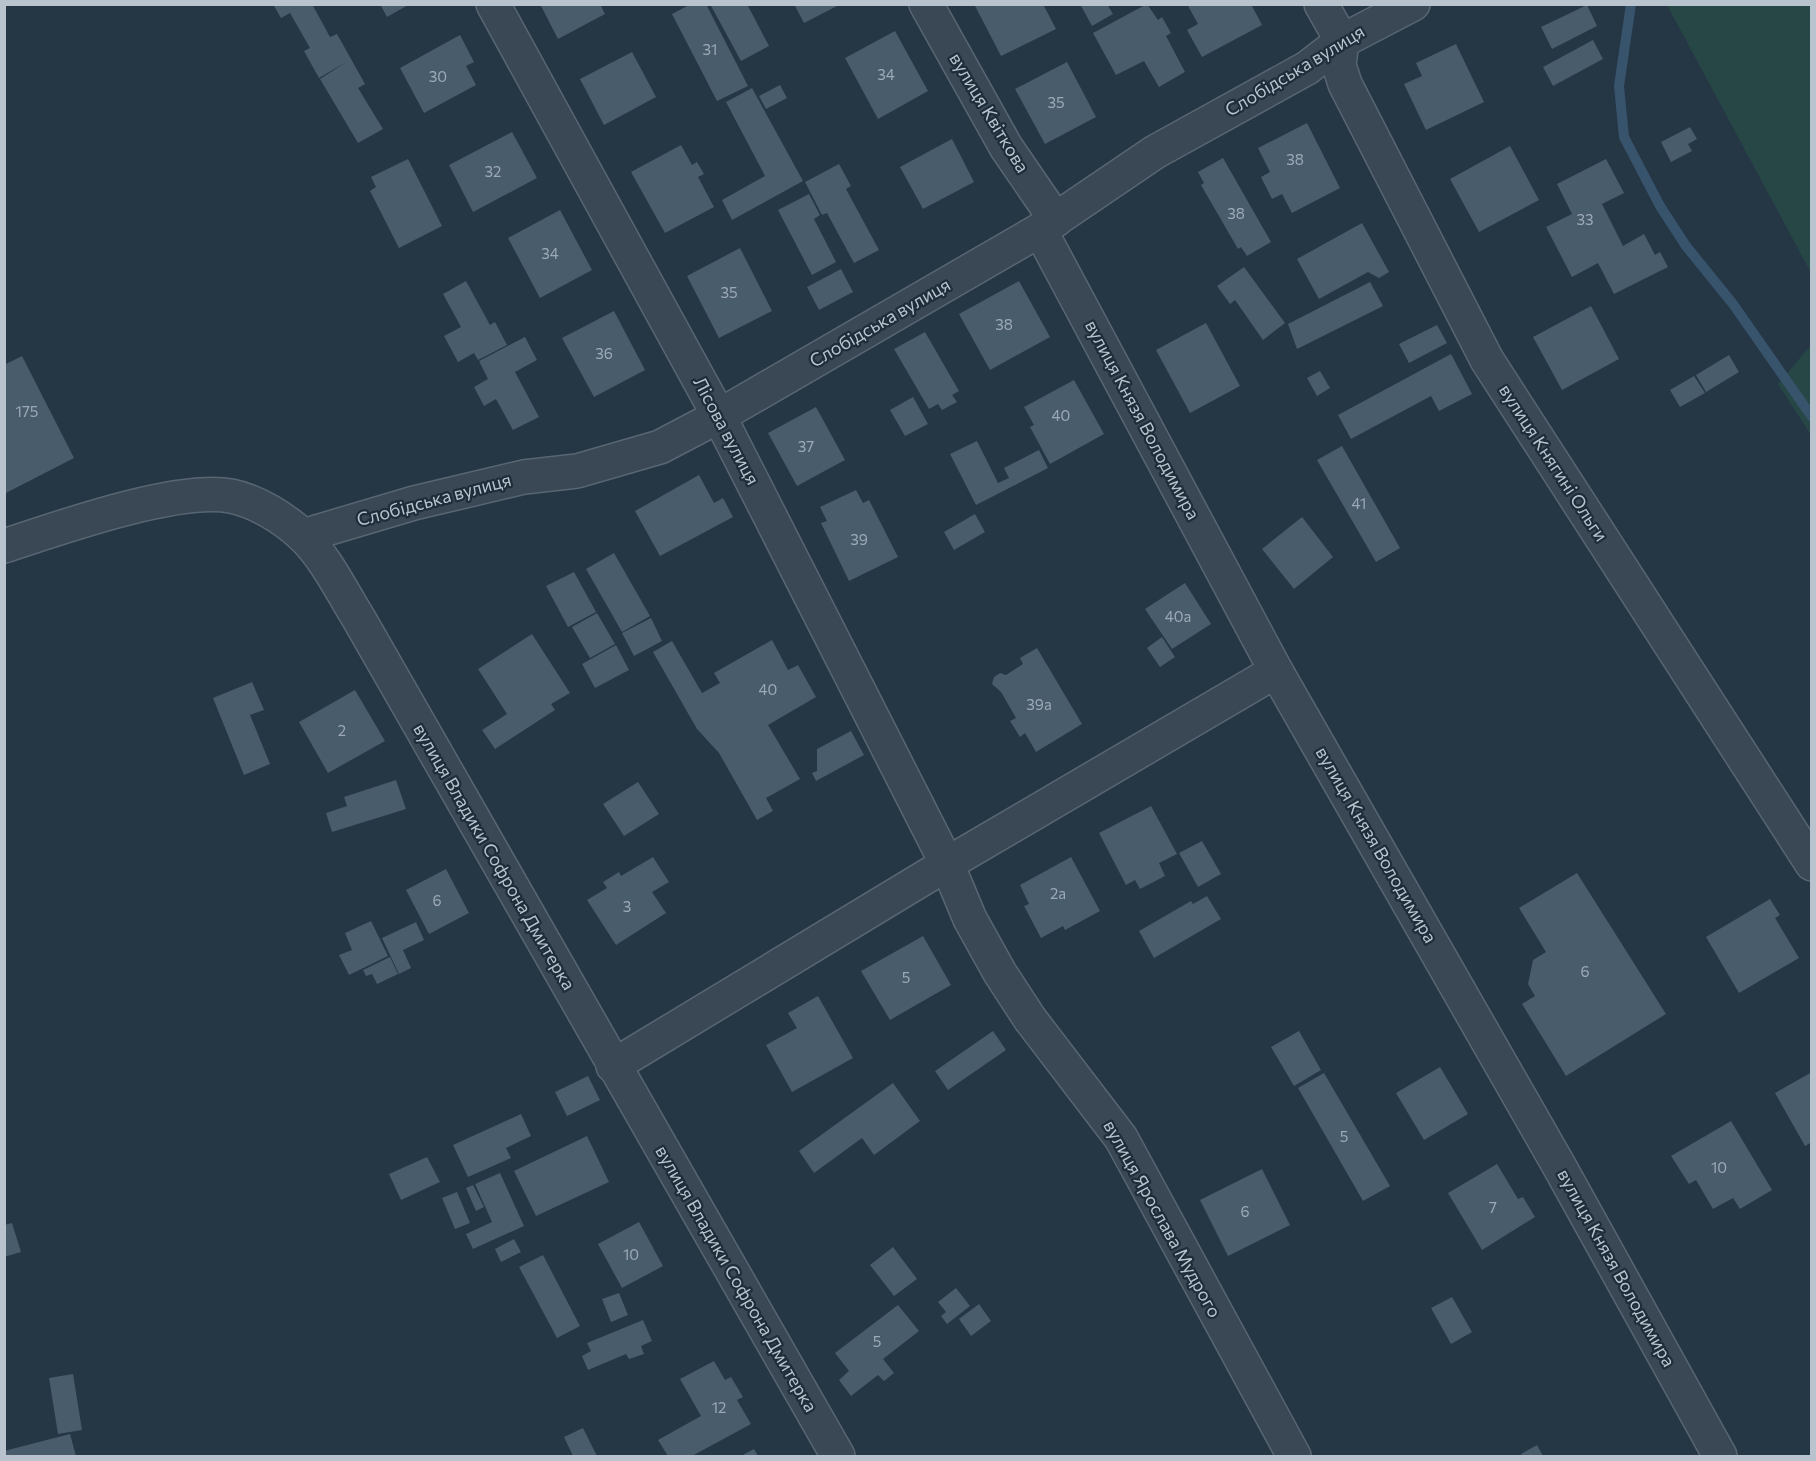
<svg xmlns="http://www.w3.org/2000/svg" width="1816" height="1461" viewBox="0 0 1816 1461" font-family="Commissioner,sans-serif">
  <style>
    .green { fill: #274646 }
    .lines { fill: none; stroke-linecap: round; stroke-linejoin: round }
    .stream { stroke: #38546d; stroke-width: 10 }
    .building { fill: #495c6c }
    .minor-casing { stroke: #586672; stroke-width: 36 }
    .minor { stroke: #3a4855; stroke-width: 33 }
    .labels { text-anchor: middle; stroke-width: 4.5; stroke-linejoin: round; paint-order: stroke }
    .number-label { font-size: 15px; fill: #9ca9b6 }
    .street-label { font-size: 18px; fill: #b8c3ce; stroke: #1e2d3a }
  </style>
  <rect width="100%" height="100%" fill="#253645"/>
  <g class="green">
    <path d="M1667 5H1811V273Z"/>
    <path d="M1811 345V435L1778 384Z"/>
  </g>
  <g class="lines">
    <path class="stream" d="M1631 4 1619 86 1624 137 1660 206 1686 246 1733 304 1812 417"/>
  </g>
  <g class="building">
    <path d="M273 4H312L330 37 337 34 365 84 358 88 383 129 358 143 320 79 348 61 319 78 304 51 310 48 290 13 281 18Z"/>
    <path d="M380 4H410L387 17Z"/>
    <path d="M540 4H600L605 14 558 39Z"/>
    <path d="M691 4H706L748 86 717 101 672 14Z"/>
    <path d="M710 4H747L769 46 741 61Z"/>
    <path d="M794 4H841L804 23Z"/>
    <path d="M974 4H1043L1056 29 1001 56Z"/>
    <path d="M1080 4H1107L1113 14 1092 26Z"/>
    <path d="M1147 4 1158 20 1162 17 1171 33 1166 36 1185 72 1159 87 1144 61 1116 75 1093 33Z"/>
    <path d="M1187 4H1251L1262 25 1202 57 1187 30 1198 24Z"/>
    <path d="M1587 5 1597 26 1552 49 1541 27Z"/>
    <path d="M895 31 928 91 878 119 845 58Z"/>
    <path d="M460 35 474 62 466 66 476 85 424 113 400 68Z"/>
    <path d="M1593 40 1603 59 1553 86 1543 67Z"/>
    <path d="M1456 44 1484 102 1426 130 1404 84 1422 76 1416 63Z"/>
    <path d="M632 52 656 97 604 125 580 79Z"/>
    <path d="M1067 62 1096 117 1045 144 1015 89Z"/>
    <path d="M780 85 787 98 766 109 759 96Z"/>
    <path d="M752 88 803 181 732 220 722 200 765 176 726 102Z"/>
    <path d="M1307 123 1340 188 1292 213 1282 194 1272 199 1261 177 1270 172 1258 148Z"/>
    <path d="M1690 127 1697 139 1688 144 1692 151 1671 162 1661 142Z"/>
    <path d="M512 132 537 178 473 212 449 165Z"/>
    <path d="M952 139 974 182 923 209 900 167Z"/>
    <path d="M681 145 692 165 697 162 704 174 698 177 714 207 665 233 631 172Z"/>
    <path d="M1510 146 1539 200 1479 232 1450 179Z"/>
    <path d="M1223 158 1271 242 1247 256 1241 247 1238 249 1201 185 1204 183 1198 172Z"/>
    <path d="M408 159 442 226 399 248 370 191 376 187 371 177Z"/>
    <path d="M1606 159 1624 193 1602 204 1623 246 1644 234 1655 255 1660 252 1668 267 1614 294 1598 263 1572 277 1546 227 1572 214 1557 184Z"/>
    <path d="M839 164 851 186 846 189 879 250 854 263 827 213 822 215 805 182Z"/>
    <path d="M809 194 820 215 814 219 836 262 812 275 778 210Z"/>
    <path d="M560 210 592 270 540 298 508 238Z"/>
    <path d="M1362 223 1389 272 1379 278 1368 272 1319 299 1297 259Z"/>
    <path d="M740 248 772 311 719 338 687 276Z"/>
    <path d="M1244 267 1285 323 1263 340 1235 300 1230 304 1217 286Z"/>
    <path d="M841 269 853 292 819 310 807 287Z"/>
    <path d="M466 281 490 325 495 322 507 345 478 360 474 353 458 362 444 336 461 327 443 294Z"/>
    <path d="M1019 281 1050 337 990 370 959 314Z"/>
    <path d="M1370 282 1383 306 1297 349 1288 324Z"/>
    <path d="M1591 306 1619 359 1562 390 1533 337Z"/>
    <path d="M614 311 645 370 594 397 562 338Z"/>
    <path d="M1206 323 1240 386 1190 413 1156 350Z"/>
    <path d="M1437 325 1447 343 1409 363 1399 344Z"/>
    <path d="M925 332 959 391 952 395 957 402 942 410 938 404 929 409 894 349Z"/>
    <path d="M525 337 537 360 515 372 539 417 513 430 496 399 484 406 474 387 488 379 479 361Z"/>
    <path d="M1451 354 1472 394 1439 411 1431 396 1351 439 1338 415Z"/>
    <path d="M1729 355 1739 372 1706 392 1696 375Z"/>
    <path d="M22 356 74 458 4 494V365Z"/>
    <path d="M1320 371 1330 388 1317 396 1307 378Z"/>
    <path d="M1694 376 1705 393 1680 407 1670 390Z"/>
    <path d="M1074 380 1104 434 1050 464 1030 427 1034 425 1024 407Z"/>
    <path d="M913 397 928 424 905 436 890 410Z"/>
    <path d="M816 407 845 460 797 486 768 433Z"/>
    <path d="M977 441 998 483 1009 478 1004 468 1039 450 1048 468 976 505 950 454Z"/>
    <path d="M1342 446 1400 548 1376 562 1317 460Z"/>
    <path d="M699 475 714 503 723 498 733 517 660 556 635 511Z"/>
    <path d="M856 490 863 503 869 500 898 557 849 581 821 523 827 521 820 507Z"/>
    <path d="M975 514 985 532 954 550 944 532Z"/>
    <path d="M1302 517 1333 557 1294 589 1262 549Z"/>
    <path d="M614 553 650 616 622 632 586 569Z"/>
    <path d="M574 572 596 612 568 627 546 586Z"/>
    <path d="M1185 583 1211 624 1172 649 1145 609Z"/>
    <path d="M597 613 615 644 590 658 572 627Z"/>
    <path d="M651 618 662 641 634 656 622 633Z"/>
    <path d="M532 634 570 693 551 704 555 710 495 749 482 730 507 714 478 669Z"/>
    <path d="M1162 637 1175 657 1160 667 1147 648Z"/>
    <path d="M772 640 788 670 798 665 816 697 768 725 800 779 766 798 773 811 757 820 719 753 697 729 653 652 672 641 702 693 720 683 714 673Z"/>
    <path d="M616 645 629 670 595 688 582 664Z"/>
    <path d="M1037 648 1082 724 1036 752 1025 733 1020 737 1010 721 1016 718 1001 692 992 684 994 677 1000 673 1006 675 1023 664 1020 658Z"/>
    <path d="M252 682 264 710 250 715 270 764 244 775 213 698Z"/>
    <path d="M355 690 385 741 328 773 299 722Z"/>
    <path d="M851 731 864 755 816 781 812 773 817 771V749Z"/>
    <path d="M396 780 406 809 332 832 326 813 347 806 344 797Z"/>
    <path d="M638 782 659 814 624 836 603 804Z"/>
    <path d="M1151 806 1177 854 1159 863 1165 876 1140 889 1135 880 1126 885 1099 833Z"/>
    <path d="M1202 841 1221 874 1198 887 1179 853Z"/>
    <path d="M653 857 669 882 652 892 666 913 616 945 587 900 607 888 603 882 619 872 621 876Z"/>
    <path d="M1071 857 1100 911 1065 930 1063 926 1041 938 1024 906 1029 904 1020 885Z"/>
    <path d="M446 869 469 913 429 934 406 890Z"/>
    <path d="M1577 873 1666 1014 1566 1076 1522 1004 1535 996 1528 984 1533 960 1546 952 1519 908Z"/>
    <path d="M1207 896 1221 919 1154 958 1139 931 1191 901 1193 904Z"/>
    <path d="M1770 899 1780 915 1775 918 1799 958 1739 993 1706 937Z"/>
    <path d="M371 921 388 956 349 975 339 955 352 950 345 933Z"/>
    <path d="M416 922 424 940 403 950 411 968 399 974 382 938Z"/>
    <path d="M923 936 951 985 890 1020 861 971Z"/>
    <path d="M390 957 398 974 377 984 372 974 366 976 363 970Z"/>
    <path d="M818 996 853 1058 792 1092 766 1045 797 1028 788 1013Z"/>
    <path d="M993 1031 1006 1050 948 1090 935 1071Z"/>
    <path d="M1299 1031 1321 1070 1294 1086 1271 1047Z"/>
    <path d="M1440 1067 1468 1114 1424 1140 1396 1093Z"/>
    <path d="M1812 1072V1142L1805 1146 1775 1093Z"/>
    <path d="M1324 1073 1390 1186 1363 1201 1298 1088Z"/>
    <path d="M588 1076 600 1100 567 1116 555 1092Z"/>
    <path d="M893 1083 920 1121 874 1155 862 1138 814 1173 799 1151Z"/>
    <path d="M521 1114 531 1136 506 1148 511 1158 468 1177 453 1145Z"/>
    <path d="M1731 1121 1772 1190 1740 1209 1733 1198 1713 1209 1696 1180 1689 1184 1671 1156Z"/>
    <path d="M587 1136 609 1182 536 1216 514 1171Z"/>
    <path d="M427 1157 440 1182 401 1200 389 1174Z"/>
    <path d="M1497 1164 1518 1199 1523 1197 1535 1217 1482 1250 1448 1193Z"/>
    <path d="M1262 1169 1290 1225 1228 1256 1200 1200Z"/>
    <path d="M500 1173 524 1226 473 1249 466 1234 492 1222 475 1184Z"/>
    <path d="M473 1185 484 1207 476 1211 466 1188Z"/>
    <path d="M457 1192 470 1223 455 1229 442 1198Z"/>
    <path d="M639 1222 663 1266 622 1288 598 1244Z"/>
    <path d="M12 1223 21 1252 4 1257V1225Z"/>
    <path d="M514 1239 521 1252 501 1262 495 1249Z"/>
    <path d="M893 1247 917 1279 894 1296 870 1265Z"/>
    <path d="M543 1255 580 1326 557 1338 519 1267Z"/>
    <path d="M956 1288 970 1306 947 1324 941 1316 946 1312 938 1302Z"/>
    <path d="M619 1293 628 1315 611 1322 602 1299Z"/>
    <path d="M1452 1297 1472 1332 1451 1344 1431 1308Z"/>
    <path d="M979 1304 991 1321 971 1336 959 1319Z"/>
    <path d="M898 1305 919 1331 883 1359 894 1373 884 1381 878 1375 851 1396 839 1380 849 1371 835 1353Z"/>
    <path d="M643 1320 652 1341 641 1346 644 1354 629 1359 626 1354 588 1370 582 1356 591 1351 587 1343Z"/>
    <path d="M714 1361 725 1380 731 1377 743 1397 737 1400 751 1424 692 1456H668L658 1440 701 1416 680 1379Z"/>
    <path d="M73 1374 82 1430 58 1434 49 1378Z"/>
    <path d="M583 1428 597 1456H573L564 1437Z"/>
    <path d="M70 1434 76 1456H4V1451Z"/>
    <path d="M1537 1445 1543 1456H1522L1521 1454Z"/>
    <path d="M754 1449 758 1456H741Z"/>
  </g>
  <g class="lines">
    <g class="minor-casing">
      <g id="minor">
        <path d="M493 4 719 416 947 864 970 919 1000 973 1030 1019 1121 1138 1294 1456"/>
        <path d="M926 4 1006 147 1056 220"/>
        <path d="M1321 4 1342 41 1339 65 1345 84 1487 360 1812 864"/>
        <path d="M1040 230 1276 671 1558 1164 1720 1456"/>
        <path d="M303 536 414 503 524 477 577 471 660 447 719 416 1040 230 1155 152 1307 68 1342 41 1413 4"/>
        <path d="M4 546C59 528 177 486 231 496 256 501 284 518 303 536 326 558 342 592 359 619L838 1456"/>
        <path d="M613 1066 947 864 1276 671"/>
      </g>
    </g>
    <use href="#minor" class="minor"/>
  </g>
  <g class="labels">
    <g class="number-label">
      <text x="710" y="55">31</text>
      <text x="886" y="80">34</text>
      <text x="438" y="82">30</text>
      <text x="1056" y="108">35</text>
      <text x="1295" y="165">38</text>
      <text x="493" y="177">32</text>
      <text x="1236" y="219">38</text>
      <text x="1585" y="225">33</text>
      <text x="550" y="259">34</text>
      <text x="729" y="298">35</text>
      <text x="1004" y="330">38</text>
      <text x="604" y="359">36</text>
      <text x="27" y="417">175</text>
      <text x="1061" y="421">40</text>
      <text x="806" y="452">37</text>
      <text x="1359" y="509">41</text>
      <text x="859" y="545">39</text>
      <text x="1178" y="622">40а</text>
      <text x="768" y="695">40</text>
      <text x="1039" y="710">39а</text>
      <text x="342" y="736">2</text>
      <text x="1058" y="899">2а</text>
      <text x="437" y="906">6</text>
      <text x="627" y="912">3</text>
      <text x="1585" y="977">6</text>
      <text x="906" y="983">5</text>
      <text x="1344" y="1142">5</text>
      <text x="1719" y="1173">10</text>
      <text x="1493" y="1213">7</text>
      <text x="1245" y="1217">6</text>
      <text x="631" y="1260">10</text>
      <text x="877" y="1347">5</text>
      <text x="719" y="1413">12</text>
    </g>
    <g class="street-label">
      <text transform="translate(1295 71) rotate(-31)" y="6">Слобідська вулиця</text>
      <text transform="translate(989 113) rotate(59)" y="6">вулиця Квіткова</text>
      <text transform="translate(880 323) rotate(-30)" y="6">Слобідська вулиця</text>
      <text transform="translate(1142 420) rotate(62)" y="6">вулиця Князя Володимира</text>
      <text transform="translate(726 431) rotate(62)" y="6">Лісова вулиця</text>
      <text transform="translate(1553 463) rotate(57)" y="6">вулиця Княгині Ольги</text>
      <text transform="translate(434 500) rotate(-15)" y="6">Слобідська вулиця</text>
      <text transform="translate(1376 845) rotate(60)" y="6">вулиця Князя Володимира</text>
      <text transform="translate(494 857) rotate(60)" y="6">вулиця Владики Софрона Дмитерка</text>
      <text transform="translate(1162 1219) rotate(61)" y="6">вулиця Ярослава Мудрого</text>
      <text transform="translate(1616 1268) rotate(61)" y="6">вулиця Князя Володимира</text>
      <text transform="translate(736 1279) rotate(60)" y="6">вулиця Владики Софрона Дмитерка</text>
    </g>
  </g>
  <rect width="1816" height="1461" fill="none" stroke="#b8c3ce" stroke-width="12"/>
</svg>
